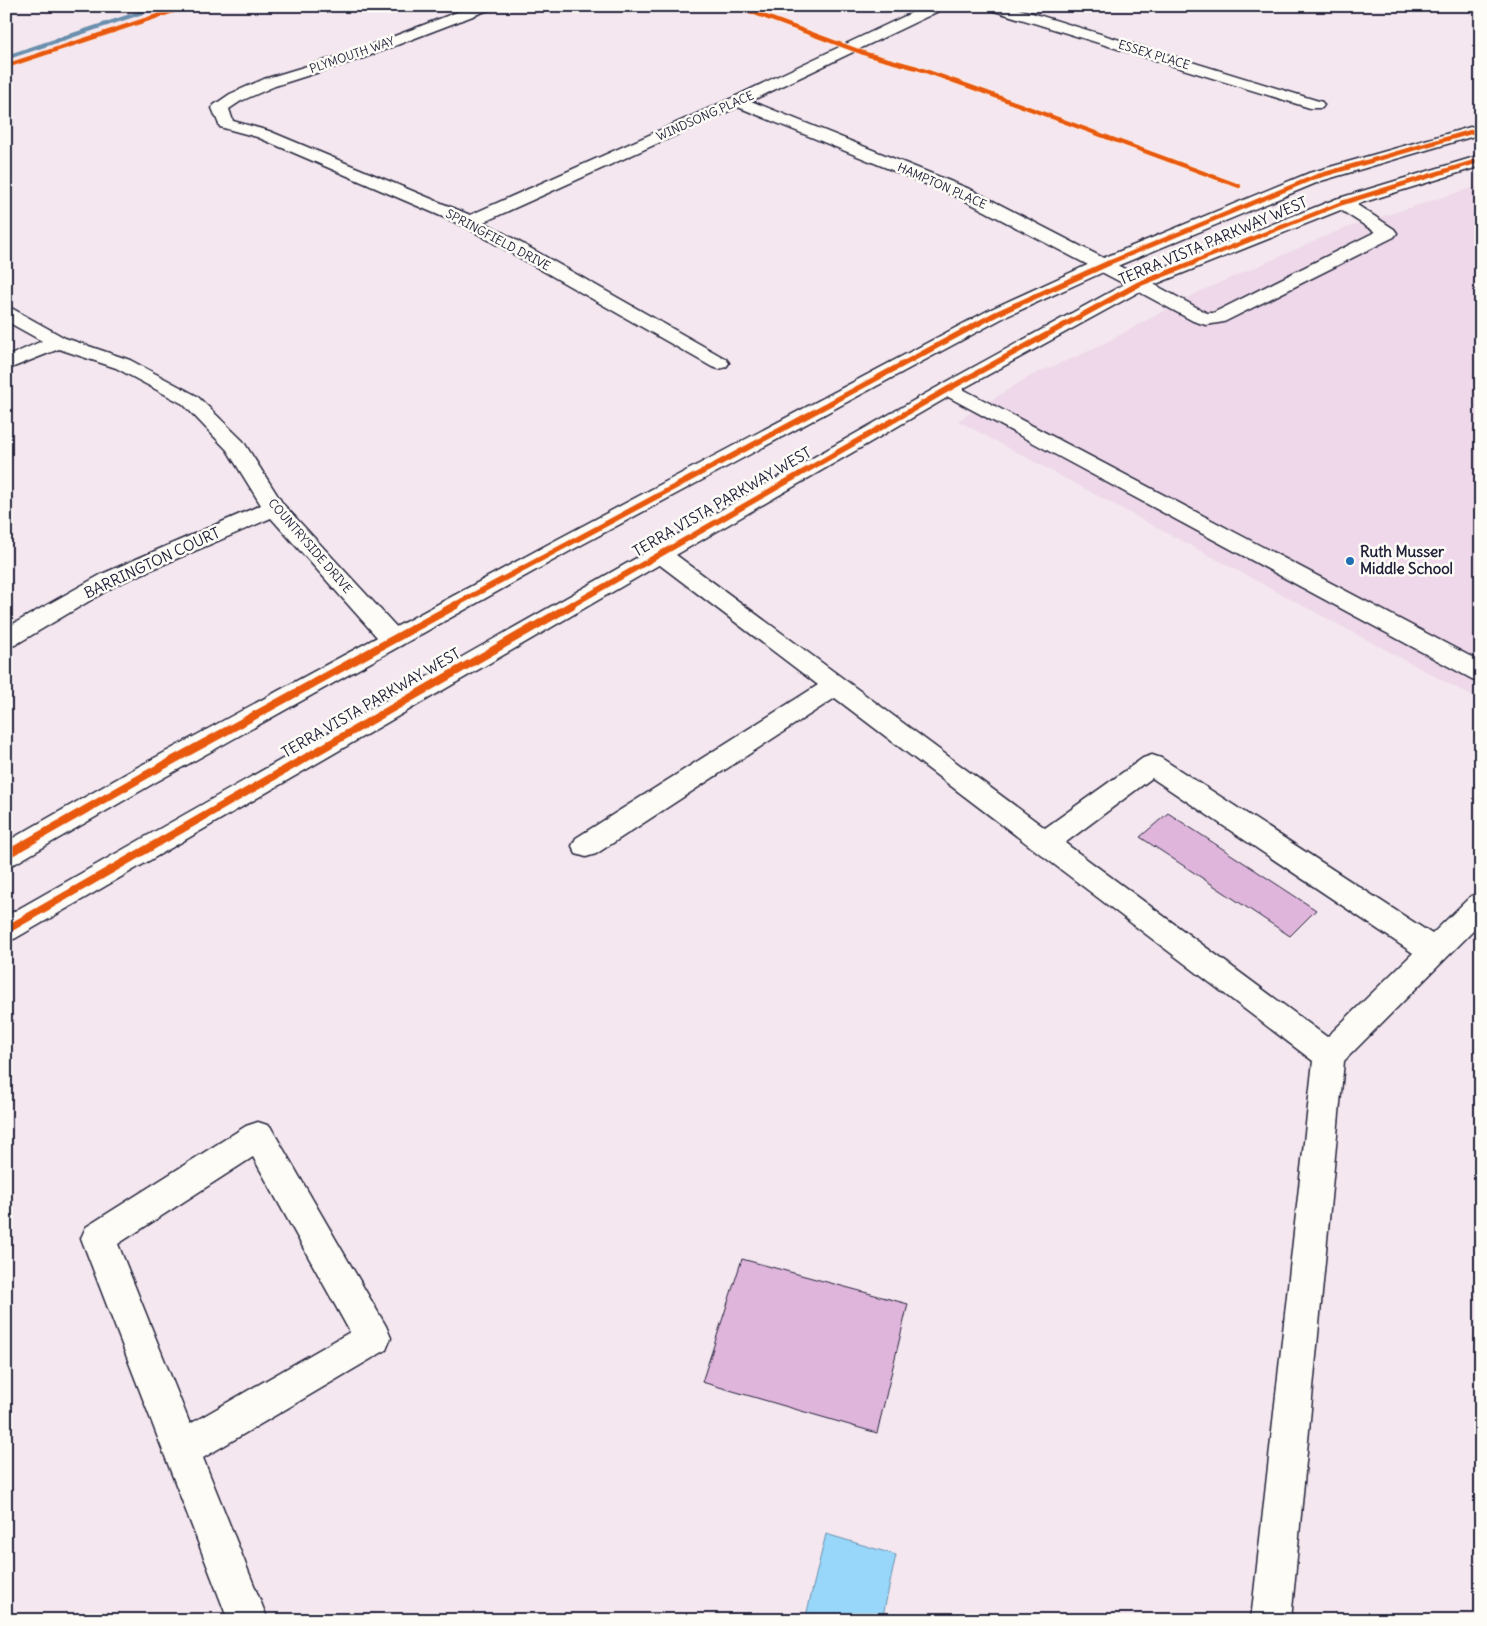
<svg xmlns="http://www.w3.org/2000/svg" width="1487" height="1626" viewBox="0 0 1487 1626" font-family="Delius,sans-serif">
  <style>
    .built { fill: #eed8e9 }
    .water { fill: #98d7f9; stroke: #698fad }
    .lines { fill: none; stroke-linecap: round; stroke-linejoin: round }
    .stream { fill: #698fad; fill-rule: evenodd }
    .building { fill: #dfb5dc; stroke: #22223b }
    .service-casing { stroke: #22223b; stroke-width: 3 }
    .minor-casing { stroke: #22223b; stroke-width: 3 }
    .tertiary-casing { stroke: #22223b; stroke-width: 3 }
    .service { fill: #fdfcf7; fill-rule: evenodd }
    .minor { fill: #fdfcf7; fill-rule: evenodd }
    .tertiary { fill: #fdfcf7; fill-rule: evenodd }
    .cycleway-far2-casing { stroke: #fdfcf7; stroke-width: 6 }
    .cycleway-far1-casing { stroke: #fdfcf7; stroke-width: 8 }
    .cycleway-casing { stroke: #fdfcf7; stroke-width: 11 }
    .cycleway-far2 { stroke: #e8590c; stroke-width: 4.5 }
    .cycleway-far1 { stroke: #e8590c; stroke-width: 5.5 }
    .cycleway { stroke: #e8590c; stroke-width: 8 }
    .poi-dot { fill: #1f6fb2; stroke: #fdfcf7; stroke-width: 2 }
    .labels { text-anchor: middle; stroke-width: 5; stroke-linejoin: round; paint-order: stroke }
    .far-street-label { font-size: 12px; fill: #22223b; stroke: #fdfcf7 }
    .street-label { font-size: 15px; fill: #22223b; stroke: #fdfcf7 }
    .poi-label { font-size: 15px; font-weight: bold; fill: #22223b; stroke: #fdfcf7; text-anchor: start }
  </style>
  <rect width="100%" height="100%" fill="#f4e7ef"/>
  <filter id="ink" filterUnits="userSpaceOnUse"><feTurbulence type="fractalNoise" baseFrequency=".02" numOctaves="2"/><feDisplacementMap in="SourceGraphic" scale="10" xChannelSelector="R" yChannelSelector="G"/><feConvolveMatrix kernelMatrix="1 2 1 2 8 2 1 2 1" color-interpolation-filters="sRGB"/></filter>
  <g filter="url(#ink)">
    <path class="built" d="M1481 185V701L958 421 1030 376 1092 350 1199 292 1340 230Z"/>
    <path class="water" d="M826 1534 896 1555 882 1620H805Z"/>
    <g class="lines">
      <path class="stream" d="M154 6H167L6 60V55Z"/>
    </g>
    <g class="building">
      <path d="M1168 813 1316 910 1290 936 1140 837Z"/>
      <path d="M742 1259 908 1304 877 1433 702 1382Z"/>
    </g>
    <g class="lines">
      <g class="service-casing">
        <g id="service">
          <path d="M1342 198 1348 199 1394 229 1397 233 1394 237 1224 322 1206 325 1193 321 1132 288 1130 284 1132 280 1139 278 1146 280 1207 313H1213L1375 232 1336 207 1333 203 1336 199Z"/>
          <path d="M948 383 955 385 1481 662V682L1472 679 941 393 938 389 941 385Z"/>
          <path d="M660 547 668 549 1045 828 1143 758 1152 755 1161 758 1432 934 1471 896 1481 893V923L1344 1061 1291 1620H1251L1313 1061 835 698 596 854 586 857 576 854 572 846 576 838 818 685 652 559 648 554 652 549ZM1152 778 1413 953 1327 1037 1065 843Z"/>
          <path d="M258 1122 270 1126 386 1326 391 1338 386 1350 203 1458 268 1620H228L81 1238 86 1227 246 1126ZM253 1157 350 1332 190 1424 118 1244Z"/>
        </g>
      </g>
      <g class="minor-casing">
        <g id="minor">
          <path d="M473 6H493L491 9 363 58 275 86 241 101 229 109 233 121 269 131 470 215 732 98 926 6H945L943 9 751 101 972 190 1146 280 1148 284 1146 288 1139 290 1132 288 960 198 738 107 484 222 726 359 729 363 726 367 719 369 712 367 464 226 257 137 220 127 212 108 214 105 230 94 264 79 353 52Z"/>
          <path d="M986 6H1009L1322 102 1324 105 1322 108H1310L988 9Z"/>
          <path d="M1468 6H1481V11L1470 9Z"/>
          <path d="M6 307 13 309 65 338 130 360 197 396 243 441 283 504 402 633 405 639 402 645 393 647 384 645 271 518 118 584 15 645 6 647V628L102 574 261 505 227 450 183 404 116 368 59 349 6 370V357L42 341 6 321Z"/>
        </g>
      </g>
      <g class="tertiary-casing">
        <g id="tertiary">
          <path d="M1481 124V134L1321 181 1110 269 1003 318 572 550 156 782 16 863 6 866V842L136 768 556 540 989 310 1096 261 1309 173Z"/>
          <path d="M1481 155V166L1348 207 1146 288 955 393 16 938 6 942V916L941 385 1132 280 1336 199Z"/>
        </g>
      </g>
      <use href="#service" class="service"/>
      <use href="#minor" class="minor"/>
      <use href="#tertiary" class="tertiary"/>
      <g class="cycleway-far2-casing">
        <g id="cycleway-far2">
          <path d="M736 6 869 55 917 68 971 87 1239 186"/>
          <path d="M6 66 188 6"/>
          <path d="M1106 264 1315 177 1481 129"/>
          <path d="M1189 264 1342 203 1481 160"/>
        </g>
      </g>
      <g class="cycleway-far1-casing">
        <g id="cycleway-far1">
          <path d="M453 606 996 314 1109 263"/>
          <path d="M570 606 948 389 1139 284 1193 263"/>
        </g>
      </g>
      <g class="cycleway-casing">
        <g id="cycleway">
          <path d="M6 855 146 775 456 605"/>
          <path d="M6 930 572 605"/>
        </g>
      </g>
      <use href="#cycleway-far2" class="cycleway-far2"/>
      <use href="#cycleway-far1" class="cycleway-far1"/>
      <use href="#cycleway" class="cycleway"/>
    </g>
  </g>
  <circle class="poi-dot" cx="1350" cy="561" r="5"/>
  <g class="labels">
    <g class="far-street-label">
      <text transform="translate(352 55) rotate(-19)" y="4">PLYMOUTH WAY</text>
      <text transform="translate(1154 55) rotate(17)" y="4">ESSEX PLACE</text>
      <text transform="translate(705 116) rotate(-24)" y="4">WINDSONG PLACE</text>
      <text transform="translate(942 186) rotate(24)" y="4">HAMPTON PLACE</text>
      <text transform="translate(498 240) rotate(28)" y="4">SPRINGFIELD DRIVE</text>
      <text transform="translate(310 546) rotate(49)" y="4">COUNTRYSIDE DRIVE</text>
    </g>
    <g class="street-label">
      <text transform="translate(1213 241) rotate(-23)" y="5">TERRA VISTA PARKWAY WEST</text>
      <text transform="translate(722 502) rotate(-30)" y="5">TERRA VISTA PARKWAY WEST</text>
      <text transform="translate(152 563) rotate(-25)" y="5">BARRINGTON COURT</text>
      <text transform="translate(371 703) rotate(-30)" y="5">TERRA VISTA PARKWAY WEST</text>
    </g>
    <g class="poi-label">
      <text x="1360" y="557">Ruth Musser<tspan x="1360" dy="17">Middle School</tspan></text>
    </g>
  </g>
  <rect width="1487" height="1626" fill="none" stroke="#fdfcf7" stroke-width="25"/>
  <rect x="12" y="12" width="1462" height="1601" fill="none" stroke="#22223b" stroke-width="2" filter="url(#ink)"/>
</svg>
